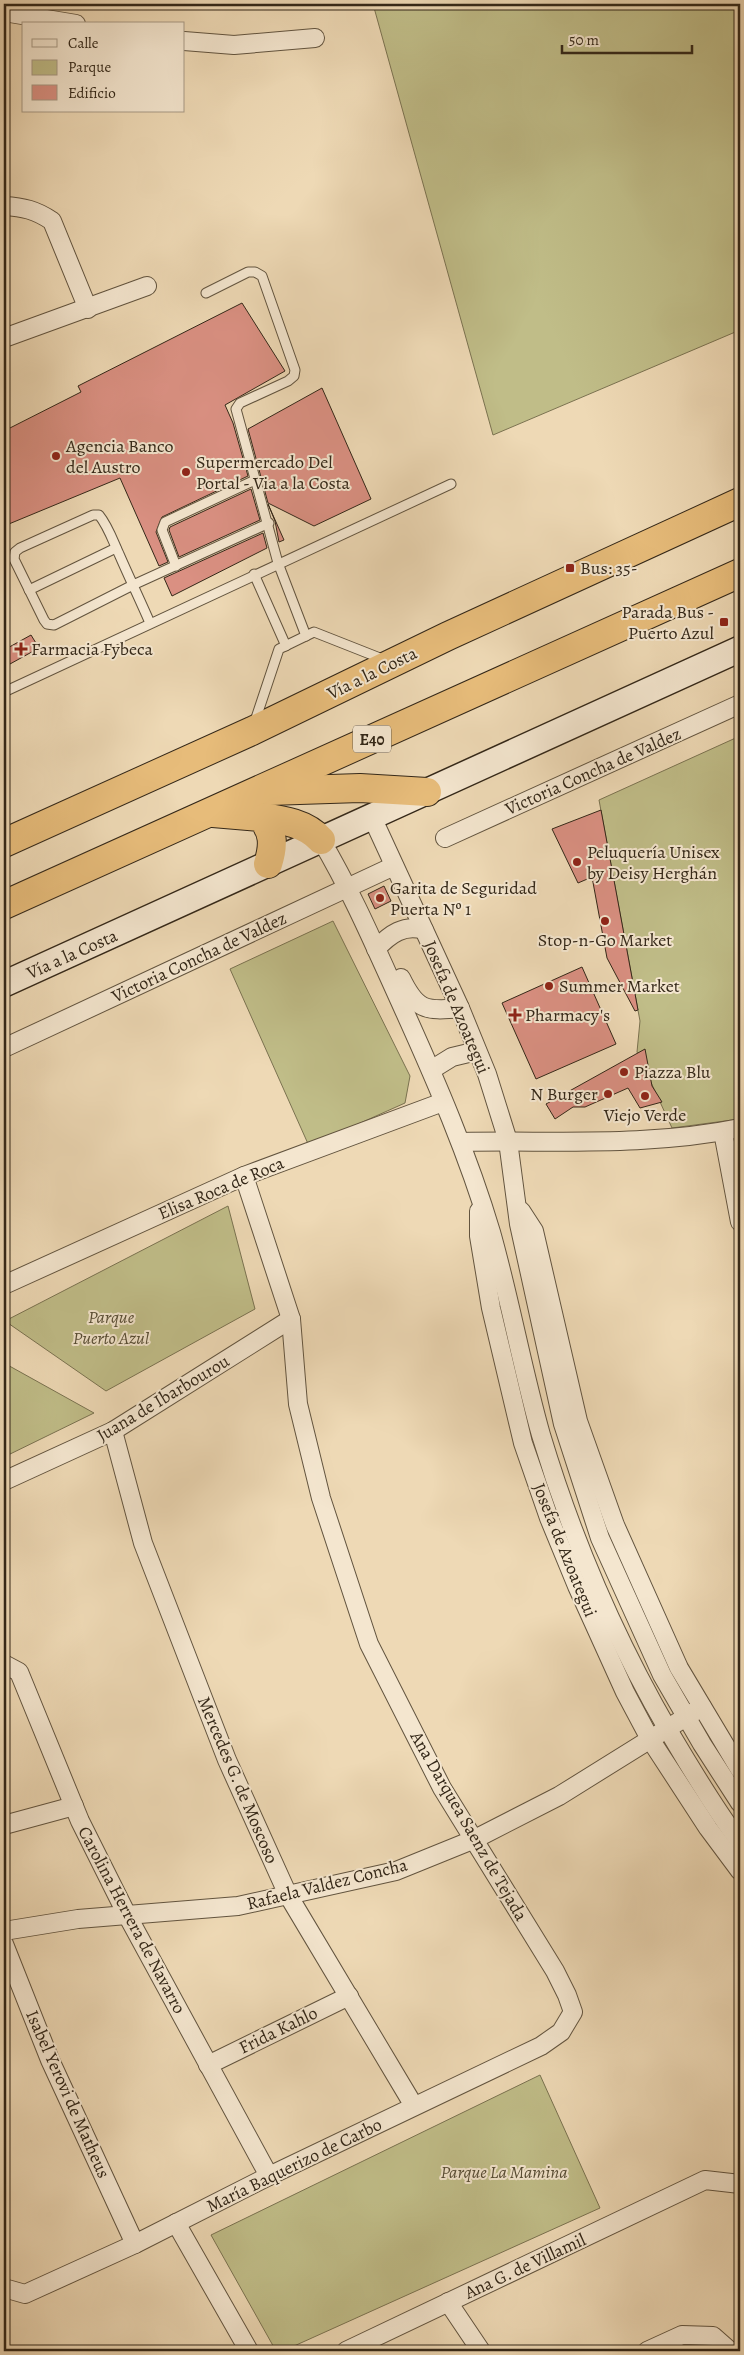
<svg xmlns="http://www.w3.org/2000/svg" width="744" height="2355" viewBox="0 0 744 2355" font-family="Alegreya,serif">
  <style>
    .green { fill: #c0bd88; stroke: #7a7250 }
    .building { fill: #da9082; stroke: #332718 }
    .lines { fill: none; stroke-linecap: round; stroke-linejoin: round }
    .lane-casing { stroke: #62543f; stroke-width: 11 }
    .street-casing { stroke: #62543f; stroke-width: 20 }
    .secondary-casing { stroke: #332718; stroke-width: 28 }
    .highway-casing { stroke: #332718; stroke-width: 30 }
    .lane { stroke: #f4e6cf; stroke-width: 9 }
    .street { stroke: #f4e6cf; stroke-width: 18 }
    .secondary { stroke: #f4e6cf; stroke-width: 25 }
    .highway { stroke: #e7bc7a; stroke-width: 28 }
    .poi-dot { fill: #8f2418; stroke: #f4e6cf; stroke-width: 2 }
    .labels { text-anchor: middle; stroke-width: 4; stroke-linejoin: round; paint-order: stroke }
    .shield { fill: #f4e6cf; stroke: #6d604f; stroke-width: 1 }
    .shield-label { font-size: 16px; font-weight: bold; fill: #332718 }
    .poi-label { font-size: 18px; fill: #332718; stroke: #f4e6cf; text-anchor: start }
    .street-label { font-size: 18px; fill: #332718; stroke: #f4e6cf }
    .park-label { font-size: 18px; font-style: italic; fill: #564c34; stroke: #f4e6cf }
  </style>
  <rect width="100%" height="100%" fill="#eed9b5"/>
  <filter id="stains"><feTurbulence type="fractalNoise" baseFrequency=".004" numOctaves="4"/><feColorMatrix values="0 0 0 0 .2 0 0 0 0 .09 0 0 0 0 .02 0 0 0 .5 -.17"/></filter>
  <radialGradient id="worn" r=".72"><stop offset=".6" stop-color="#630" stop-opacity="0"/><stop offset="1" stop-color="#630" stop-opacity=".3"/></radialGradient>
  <g class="green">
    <path d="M373 4H740V330L493 435Z"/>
    <path d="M740 736V1119L672 1128 637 1052 640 1021 599 800Z"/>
    <path d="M333 921 410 1076 405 1103 309 1146 230 969Z"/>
    <path d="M228 1206 255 1309 106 1391 5 1321Z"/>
    <path d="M4 1363 94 1413 4 1457Z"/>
    <path d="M540 2075 600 2208 283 2351H276L211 2235Z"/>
  </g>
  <g class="building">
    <path d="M242 303 285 371 225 405 233 423 248 476 162 517 156 532 168 562 159 566 120 478 4 526V431L81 392 78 386Z"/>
    <path d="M322 388 371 499 314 526 268 503 248 429Z"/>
    <path d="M251 489 260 520 179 557 169 530 170 527Z"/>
    <path d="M268 504 284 540 279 542 275 521Z"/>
    <path d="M263 533 267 548 172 596 164 578Z"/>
    <path d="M31 635 39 648 10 664 4 650Z"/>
    <path d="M601 810 638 1010 635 1011 607 958 592 877 578 883 552 829Z"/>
    <path d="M384 886 391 901 375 909 368 894Z"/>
    <path d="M582 967 616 1044 536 1079 502 1003Z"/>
    <path d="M645 1049 652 1086 662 1102 640 1108 628 1088 585 1107H573L555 1119 546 1104Z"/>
  </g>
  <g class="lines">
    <g class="lane-casing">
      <g id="lane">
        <path d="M206 293 248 272H255L262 276 295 370 294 376 288 381 240 403 236 409 278 563 306 636"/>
        <path d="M176 566 162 530 165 522 255 480"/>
        <path d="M254 574 286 646"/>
        <path d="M29 590 116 548"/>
        <path d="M150 623C140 600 129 577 119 554 113 541 108 526 99 515H93L20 548 15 552 14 559 44 620 47 624 54 625 133 585 269 523"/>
        <path d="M4 692 451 484"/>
        <path d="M254 724 279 649 314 632 385 660"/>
      </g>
    </g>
    <g class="street-casing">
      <g id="street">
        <path d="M4 12 76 24"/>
        <path d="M184 41 234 45 315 38"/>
        <path d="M4 206C23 207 36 210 52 221L88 309"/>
        <path d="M4 338 147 286"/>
        <path d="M372 817 460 1008 487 1074 508 1141 519 1224 563 1424 600 1538 662 1675 702 1744 740 1803"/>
        <path d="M445 838 740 704"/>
        <path d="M321 840C353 894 377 951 403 1008 436 1081 468 1155 491 1232 510 1299 522 1368 541 1435 575 1548 624 1659 686 1760 703 1788 720 1816 740 1842"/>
        <path d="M376 949C390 934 404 924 424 930"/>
        <path d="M401 978C416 1009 424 1012 460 1008"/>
        <path d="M4 1048 394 866"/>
        <path d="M431 1070 452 1057 477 1051"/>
        <path d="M723 1132 740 1222"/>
        <path d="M461 1142C554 1140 648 1147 740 1128"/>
        <path d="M479 1211V1236L491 1308 523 1443 549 1518 577 1586 625 1692 650 1739 708 1828 740 1871"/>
        <path d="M521 1211 534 1231 578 1421 615 1525 679 1668 740 1770"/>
        <path d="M4 1285 244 1176 443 1102"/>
        <path d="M113 1431 143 1543 227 1760 288 1895 414 2106"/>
        <path d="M4 1481 113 1431 291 1319"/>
        <path d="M4 1664 19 1672 80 1821 127 1915 269 2176"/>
        <path d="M4 1825 74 1806"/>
        <path d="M4 1931 78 1919 238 1906 396 1871 475 1839 559 1796 702 1707"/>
        <path d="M4 1944 50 2060 135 2244"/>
        <path d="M208 2065 349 1996"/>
        <path d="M176 2223 249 2351"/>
        <path d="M4 2288 25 2294 135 2244 269 2176 541 2046 561 2032 573 2012 567 1995 555 1971 442 1788 369 1644 321 1498 298 1404 291 1319 244 1176"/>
        <path d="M448 2302 481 2351"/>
        <path d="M346 2351 705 2180 740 2184"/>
        <path d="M647 2351 682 2335 713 2336 730 2351"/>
      </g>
    </g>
    <g class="secondary-casing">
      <path id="secondary" d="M4 984 740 649"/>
    </g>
    <g class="highway-casing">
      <g id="highway">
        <path d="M269 791 360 788 427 792"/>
        <path d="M213 813 261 817C274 832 274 845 268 864"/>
        <path d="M261 817C283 820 306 823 321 840"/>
        <path d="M4 843 252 731 448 636 740 502"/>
        <path d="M4 905 740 573"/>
      </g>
    </g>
    <use href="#lane" class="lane"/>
    <use href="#street" class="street"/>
    <use href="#secondary" class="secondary"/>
    <use href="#highway" class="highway"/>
  </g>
  <g class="poi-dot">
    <circle cx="56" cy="456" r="5"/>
    <circle cx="186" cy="472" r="5"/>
    <rect x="565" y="563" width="10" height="10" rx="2.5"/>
    <rect x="719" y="617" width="10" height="10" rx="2.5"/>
    <path d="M18.5 641.5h5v5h5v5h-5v5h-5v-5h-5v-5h5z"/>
    <circle cx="577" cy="862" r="5"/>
    <circle cx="380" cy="898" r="5"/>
    <circle cx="605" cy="921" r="5"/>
    <circle cx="549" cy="986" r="5"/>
    <path d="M512.5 1007.5h5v5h5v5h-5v5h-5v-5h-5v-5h5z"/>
    <circle cx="624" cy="1072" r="5"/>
    <circle cx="608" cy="1094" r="5"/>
    <circle cx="645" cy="1096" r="5"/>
  </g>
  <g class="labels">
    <rect class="shield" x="353" y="725.5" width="38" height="27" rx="4"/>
    <g class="shield-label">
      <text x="372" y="745">E40</text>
    </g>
    <g class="poi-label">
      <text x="66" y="452">Agencia Banco<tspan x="66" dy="21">del Austro</tspan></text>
      <text x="196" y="468">Supermercado Del<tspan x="196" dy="21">Portal - Via a la Costa</tspan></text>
      <text x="580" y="574">Bus: 35-</text>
      <text x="714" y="618" text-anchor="end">Parada Bus -<tspan x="714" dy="21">Puerto Azul</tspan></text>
      <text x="31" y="655">Farmacia Fybeca</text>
      <text x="587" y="858">Peluquería Unisex<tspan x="587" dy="21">by Deisy Herghán</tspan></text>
      <text x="390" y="894">Garita de Seguridad<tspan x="390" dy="21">Puerta Nº 1</tspan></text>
      <text x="605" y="946" text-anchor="middle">Stop-n-Go Market</text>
      <text x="559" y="992">Summer Market</text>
      <text x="525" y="1021">Pharmacy's</text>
      <text x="634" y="1078">Piazza Blu</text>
      <text x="598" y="1100" text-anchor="end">N Burger</text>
      <text x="645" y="1121" text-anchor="middle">Viejo Verde</text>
    </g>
    <g class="street-label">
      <text transform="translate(372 673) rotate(-26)" y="6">Vía a la Costa</text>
      <text transform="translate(593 771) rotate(-24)" y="6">Victoria Concha de Valdez</text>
      <text transform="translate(72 954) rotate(-24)" y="6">Vía a la Costa</text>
      <text transform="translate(199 957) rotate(-25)" y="6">Victoria Concha de Valdez</text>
      <text transform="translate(457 1007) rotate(67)" y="6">Josefa de Azoategui</text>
      <text transform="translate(221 1188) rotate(-23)" y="6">Elisa Roca de Roca</text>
      <text transform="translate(163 1398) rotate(-31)" y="6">Juana de Ibarbourou</text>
      <text transform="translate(565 1550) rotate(68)" y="6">Josefa de Azoategui</text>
      <text transform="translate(238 1780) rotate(67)" y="6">Mercedes G. de Moscoso</text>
      <text transform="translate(469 1826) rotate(60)" y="6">Ana Darquea Saenz de Tejada</text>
      <text transform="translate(327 1884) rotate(-14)" y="6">Rafaela Valdez Concha</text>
      <text transform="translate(132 1920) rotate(62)" y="6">Carolina Herrera de Navarro</text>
      <text transform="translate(278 2030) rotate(-26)" y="6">Frida Kahlo</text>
      <text transform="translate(68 2094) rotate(66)" y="6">Isabel Yerovi de Matheus</text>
      <text transform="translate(294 2165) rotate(-26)" y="6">María Baquerizo de Carbo</text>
      <text transform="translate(525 2266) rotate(-25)" y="6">Ana G. de Villamil</text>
    </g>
    <g class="park-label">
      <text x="111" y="1323">Parque<tspan x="111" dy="21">Puerto Azul</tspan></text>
      <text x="504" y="2178">Parque La Mamina</text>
    </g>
  </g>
  <rect width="744" height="2355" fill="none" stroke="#eed9b5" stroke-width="20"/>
  <rect x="5" y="5" width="734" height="2345" fill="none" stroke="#332718" stroke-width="2.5"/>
  <rect x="10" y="10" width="724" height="2335" fill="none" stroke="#332718"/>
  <rect x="22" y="22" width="162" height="90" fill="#f4e6cf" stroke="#a79a86"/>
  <rect x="32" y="39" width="25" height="8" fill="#f4e6cf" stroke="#a79a86"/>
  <text x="68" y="48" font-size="15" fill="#332718">Calle</text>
  <rect x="32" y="60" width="25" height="15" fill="#c0bd88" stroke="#a79a86"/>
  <text x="68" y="72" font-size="15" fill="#332718">Parque</text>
  <rect x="32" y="85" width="25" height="15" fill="#da9082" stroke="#a79a86"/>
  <text x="68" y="98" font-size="15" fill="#332718">Edificio</text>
  <path d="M562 45v8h130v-8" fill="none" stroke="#332718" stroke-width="2.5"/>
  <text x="569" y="45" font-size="15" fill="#332718" stroke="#f4e6cf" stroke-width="4" paint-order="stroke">50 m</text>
  <rect width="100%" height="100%" filter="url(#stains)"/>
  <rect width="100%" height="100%" fill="url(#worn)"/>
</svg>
